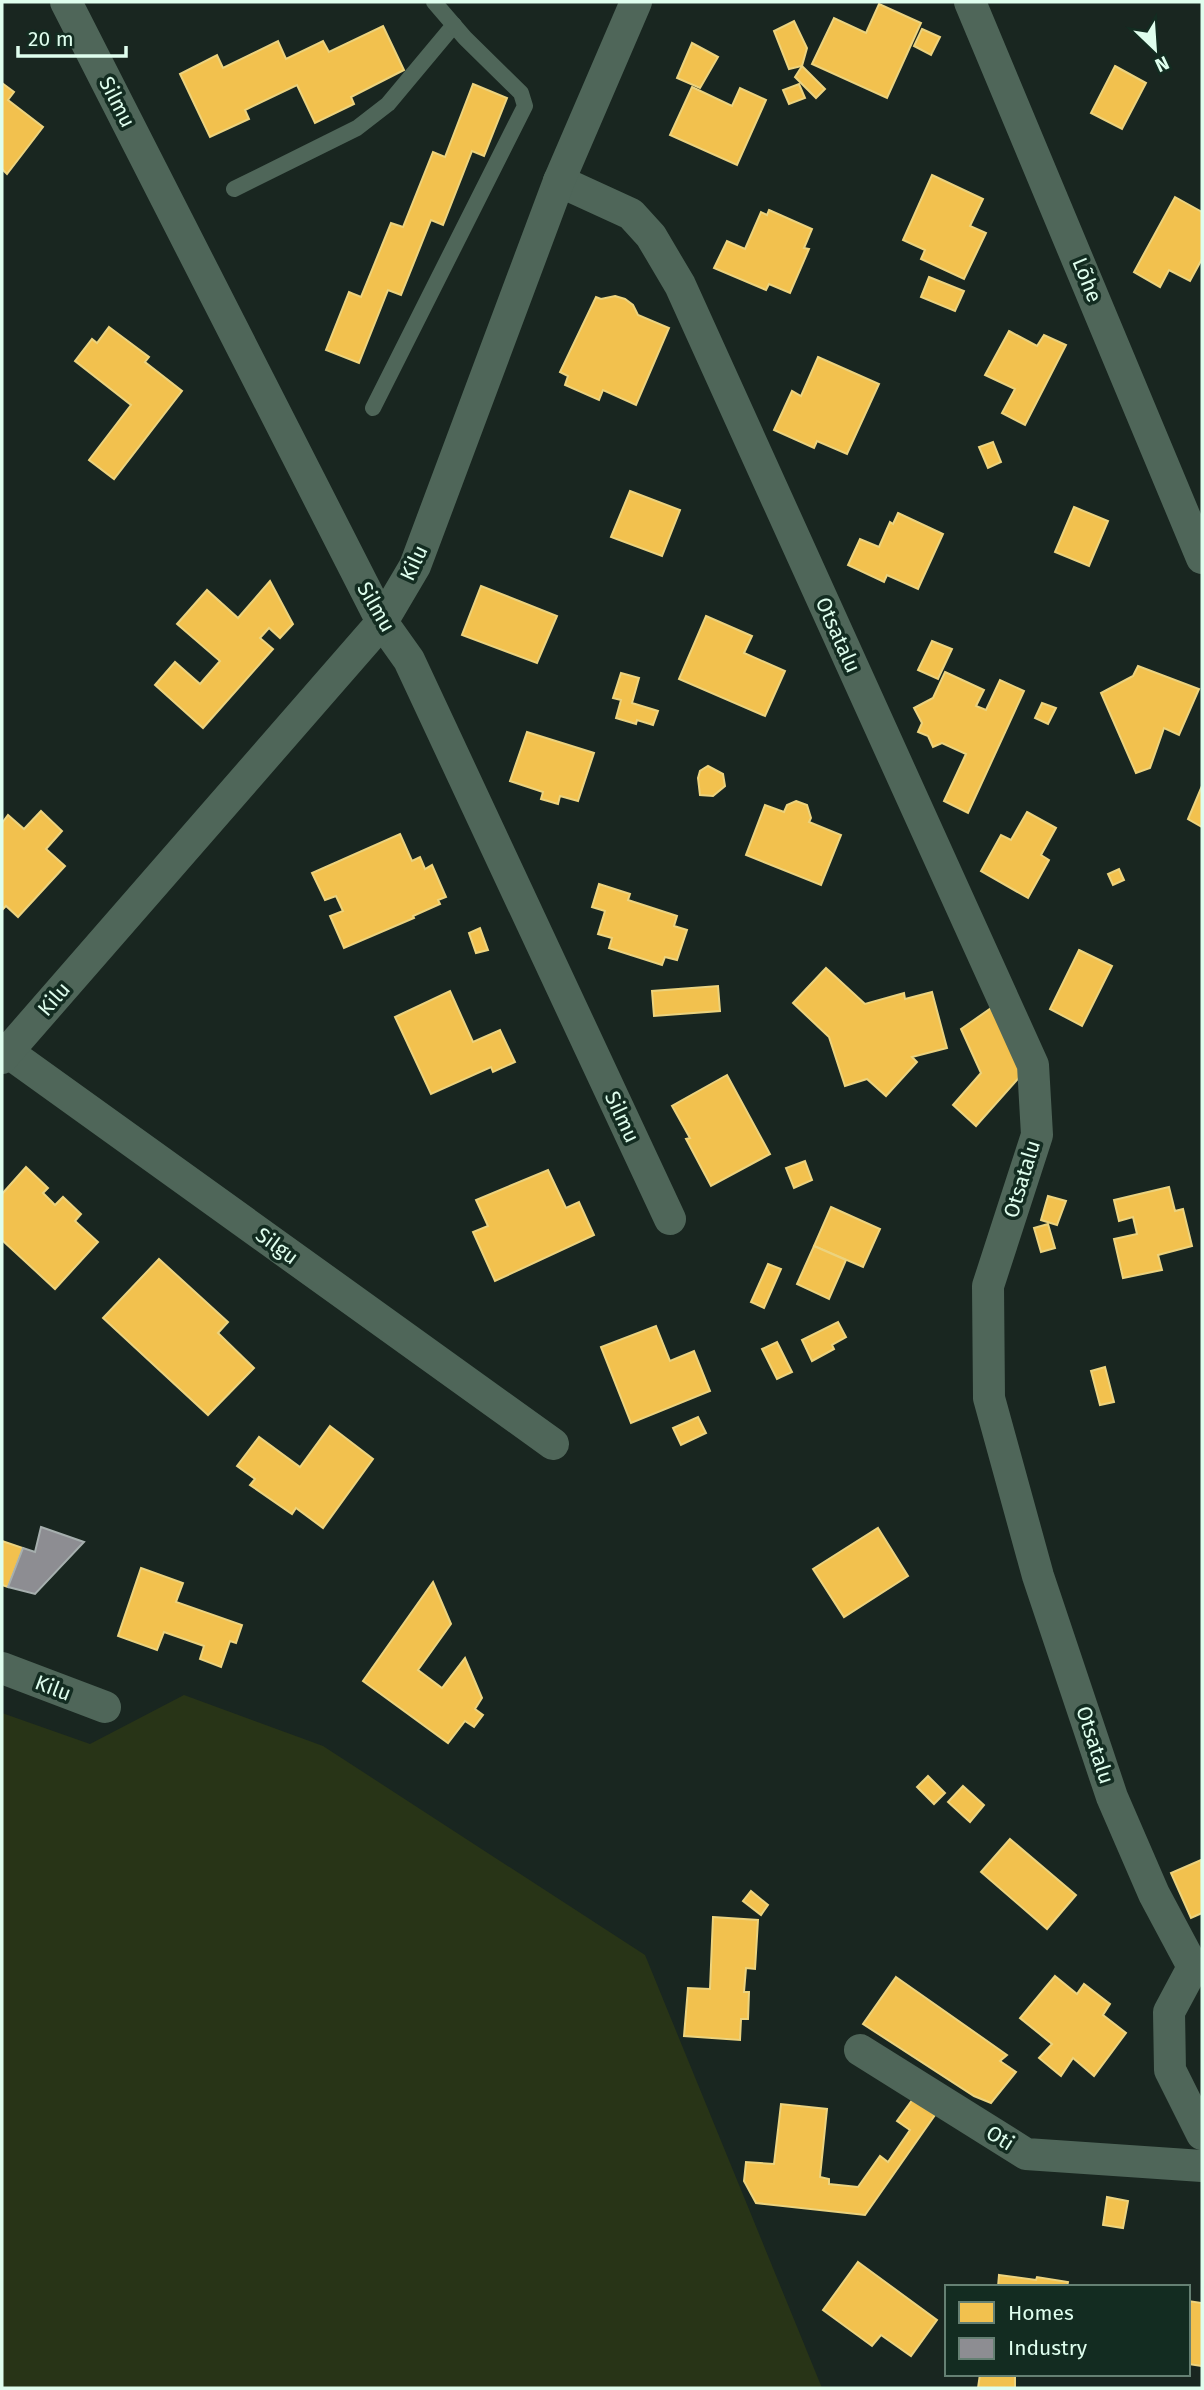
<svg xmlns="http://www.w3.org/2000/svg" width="1204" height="2390" viewBox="0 0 1204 2390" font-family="'Fira Sans',sans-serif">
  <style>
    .green { fill: #283417 }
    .homes { fill: #f2c14e; stroke: #ecd37e; stroke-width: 2 }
    .industry { fill: #8d8d92; stroke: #a6afae; stroke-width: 2 }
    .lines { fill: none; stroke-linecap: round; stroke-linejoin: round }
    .service { stroke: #4f6659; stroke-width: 16 }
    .minor { stroke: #4f6659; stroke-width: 32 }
    .labels { text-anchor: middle; stroke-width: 7; stroke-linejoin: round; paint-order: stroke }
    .street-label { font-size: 21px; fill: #dffeee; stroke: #132c21 }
  </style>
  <rect width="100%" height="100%" fill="#192620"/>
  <path class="green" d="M184 1695 323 1746 645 1955 822 2388H2V1713L90 1744Z"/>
  <g class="homes">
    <path d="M879 4 921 23 887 98 812 64 834 18 866 33Z"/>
    <path d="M794 21 807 48 802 66 789 69 774 31Z"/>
    <path d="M383 26 404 70 351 97 354 104 315 123 297 85 245 110 249 119 210 137 180 74 217 55 223 68 278 41 286 59 323 41 329 52Z"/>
    <path d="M922 29 940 37 931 55 914 46Z"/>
    <path d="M692 43 718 57 700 88 677 78Z"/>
    <path d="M802 66 825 89 816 98 795 77Z"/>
    <path d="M1115 66 1146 83 1122 129 1091 113Z"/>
    <path d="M2 83 14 92 8 100 43 127 7 174 2 169Z"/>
    <path d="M473 84 507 98 484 156 472 151 443 225 431 220 401 295 388 290 359 363 326 350 349 292 361 297 391 223 403 227 433 152 445 157Z"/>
    <path d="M799 84 805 98 789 104 783 90Z"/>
    <path d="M692 87 732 106 740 88 766 100 737 165 670 135Z"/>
    <path d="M932 175 983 199 970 226 986 233 964 279 921 259 925 250 903 240Z"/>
    <path d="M1175 197 1202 212V259L1190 281 1169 270 1160 287 1134 272Z"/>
    <path d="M769 210 812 229 804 248 809 249 790 293 769 284 766 290 714 268 727 241 745 249 761 212 767 215Z"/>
    <path d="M929 277 964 291 955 311 921 297Z"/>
    <path d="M615 296 625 299 633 305 638 315 669 328 636 405 603 390 599 400 565 385 568 376 560 372 596 297 601 299Z"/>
    <path d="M109 327 149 357 145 362 182 391 114 479 89 460 131 405 75 361 92 339 97 343Z"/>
    <path d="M1009 331 1037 346 1044 335 1066 345 1025 425 1002 413 1015 389 985 375Z"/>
    <path d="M818 357 879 384 847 454 817 441 814 448 774 430 792 391 801 396Z"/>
    <path d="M993 442 1001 462 988 468 979 447Z"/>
    <path d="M630 491 680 510 662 556 611 537Z"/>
    <path d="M1074 507 1108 521 1089 566 1055 552Z"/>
    <path d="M898 513 943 534 918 589 887 575 884 582 848 565 860 539 879 547 890 522 893 524Z"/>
    <path d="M270 581 293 624 280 638 269 628 260 638 273 649 203 728 155 685 175 662 200 684 220 661 177 624 207 590 238 618Z"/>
    <path d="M481 586 557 616 537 663 462 635Z"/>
    <path d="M706 616 752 636 744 653 785 671 765 716 679 679Z"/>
    <path d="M932 641 952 649 938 679 918 670Z"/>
    <path d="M1138 666 1199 689 1179 735 1164 728 1150 768 1136 773 1101 693 1133 676Z"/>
    <path d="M945 672 984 690 976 706 986 710 1000 680 1024 691 968 813 944 801 966 754 942 743 933 747 928 736 918 732 922 723 914 708 933 698Z"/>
    <path d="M621 673 639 678 632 703 658 711 653 725 637 720 636 724 616 718 621 700 613 698Z"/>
    <path d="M1042 703 1056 708 1048 724 1035 718Z"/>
    <path d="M527 732 594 753 578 801 560 796 558 804 541 799 543 792 510 781Z"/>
    <path d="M708 766 723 774 725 786 713 796 700 795 698 778 700 771Z"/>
    <path d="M1202 786V827L1188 819Z"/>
    <path d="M796 801 807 805 811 818 809 822 841 835 821 885 746 855 765 805 784 812 787 805Z"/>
    <path d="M41 811 62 831 46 849 65 866 18 917 6 906 2 910V823L8 815 24 829Z"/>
    <path d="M1027 812 1056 828 1041 855 1049 860 1028 898 981 871 1001 835 1011 840Z"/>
    <path d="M400 834 412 861 420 857 425 869 432 865 446 897 438 900 440 904 413 916 414 918 344 948 330 916 343 911 336 896 325 900 312 873Z"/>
    <path d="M1119 869 1124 880 1113 885 1108 874Z"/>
    <path d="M599 884 630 894 628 900 677 916 674 926 687 930 677 960 665 957 662 965 609 948 612 938 598 934 605 911 592 907Z"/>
    <path d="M480 928 488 950 476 953 469 933Z"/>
    <path d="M1079 950 1112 966 1082 1026 1050 1009Z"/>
    <path d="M826 968 865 1004 904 993 905 999 932 992 947 1048 912 1057 917 1062 886 1096 867 1079 845 1086 829 1037 793 1003Z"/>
    <path d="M718 986 720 1011 654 1016 652 991Z"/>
    <path d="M450 991 473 1042 500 1030 515 1062 493 1072 491 1067 431 1094 395 1017Z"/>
    <path d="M994 1006 1024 1072 976 1126 953 1105 981 1073 961 1029Z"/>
    <path d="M727 1075 770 1154 711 1186 686 1139 690 1138 672 1106Z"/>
    <path d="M805 1161 812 1180 794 1188 786 1168Z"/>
    <path d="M26 1167 48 1188 43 1193 55 1205 63 1197 81 1214 75 1221 98 1242 55 1289 2 1240V1194Z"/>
    <path d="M548 1170 566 1208 579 1202 594 1235 495 1281 473 1232 488 1226 476 1200Z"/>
    <path d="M1169 1187 1175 1211 1183 1209 1192 1246 1158 1255 1162 1270 1123 1278 1114 1239 1137 1234 1133 1217 1119 1221 1114 1200Z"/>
    <path d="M1048 1196 1066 1201 1057 1225 1041 1220Z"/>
    <path d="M831 1207 880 1229 863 1267 814 1246Z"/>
    <path d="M1048 1224 1055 1248 1041 1252 1034 1228Z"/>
    <path d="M814 1246 846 1260 829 1299 797 1284Z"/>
    <path d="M159 1259 228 1322 218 1333 254 1368 208 1415 103 1318Z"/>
    <path d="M768 1264 781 1269 764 1308 751 1302Z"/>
    <path d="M838 1322 846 1337 832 1345 834 1349 812 1361 802 1340Z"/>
    <path d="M656 1326 670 1361 694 1351 710 1391 631 1423 601 1347Z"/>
    <path d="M777 1342 792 1372 777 1379 762 1349Z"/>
    <path d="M1105 1367 1114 1402 1100 1405 1091 1371Z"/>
    <path d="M698 1417 706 1433 681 1445 673 1428Z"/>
    <path d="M330 1426 373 1459 323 1528 296 1508 292 1514 250 1485 255 1479 237 1466 259 1437 300 1467Z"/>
    <path d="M878 1528 908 1576 844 1617 813 1569Z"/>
    <path d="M2 1541 23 1548 8 1587 2 1585Z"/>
    <path d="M141 1568 183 1583 176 1602 242 1625 236 1643 230 1641 221 1667 200 1659 204 1646 164 1632 157 1650 118 1636Z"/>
    <path d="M433 1582 451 1624 418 1670 442 1688 465 1658 482 1698 475 1709 483 1715 474 1727 465 1721 448 1743 363 1681Z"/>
    <path d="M928 1776 945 1793 934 1804 917 1787Z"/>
    <path d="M963 1786 984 1805 970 1822 948 1802Z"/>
    <path d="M1010 1839 1076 1895 1047 1929 981 1872Z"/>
    <path d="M1201 1860 1202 1913 1191 1918 1171 1873Z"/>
    <path d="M751 1891 768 1905 761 1915 743 1901Z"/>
    <path d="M713 1917 758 1920 755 1969 746 1968 744 1992H749L748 2019H741L740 2040 684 2036 688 1988 710 1989Z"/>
    <path d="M1055 1976 1077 1994 1084 1984 1110 2004 1103 2015 1126 2033 1094 2076 1073 2058 1061 2076 1039 2058 1052 2044 1020 2018Z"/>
    <path d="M896 1977 1007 2055 1000 2061 1016 2072 991 2103 974 2096 863 2024Z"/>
    <path d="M913 2099 935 2115 865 2215 756 2203 744 2181 746 2162 774 2164 781 2104 827 2109 820 2177 829 2179V2184L858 2187 880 2156 888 2162 910 2130 897 2121Z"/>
    <path d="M1107 2197 1128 2201 1123 2228 1103 2225Z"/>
    <path d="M858 2262 937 2320 911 2356 881 2335 872 2346 823 2310Z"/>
    <path d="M999 2275 1036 2280 1037 2277 1068 2282 1067 2287H998Z"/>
    <path d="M1188 2301 1202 2303V2366L1188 2364Z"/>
    <path d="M980 2374H1015V2388H978Z"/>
  </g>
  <path class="industry" d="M41 1527 84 1542 35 1594 8 1587 23 1548 35 1552Z"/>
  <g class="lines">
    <g class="service">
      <path d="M234 189 357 128 388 104 454 25"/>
      <path d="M373 408 525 106 521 93 465 38 434 2"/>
    </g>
    <g class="minor">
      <path d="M66 2 382 622 409 660 670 1219"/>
      <path d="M970 2 1202 558"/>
      <path d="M559 181 631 214 651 236 680 285 1033 1065 1037 1135 988 1286 989 1398 1038 1576 1112 1797 1154 1894 1193 1967 1169 2012 1170 2070 1202 2134"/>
      <path d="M2 1048 553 1444"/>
      <path d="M2 1058 382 622 415 566 559 181 636 2"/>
      <path d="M2 1668 105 1707"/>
      <path d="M860 2050 1026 2154 1202 2166"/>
    </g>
  </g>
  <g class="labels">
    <g class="street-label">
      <text transform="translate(117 102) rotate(63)" y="7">Silmu</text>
      <text transform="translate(1087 280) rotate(68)" y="7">Lõhe</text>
      <text transform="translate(414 563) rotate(-65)" y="7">Kilu</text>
      <text transform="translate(376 607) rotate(60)" y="7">Silmu</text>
      <text transform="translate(838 635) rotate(66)" y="7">Otsatalu</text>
      <text transform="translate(54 999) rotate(-49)" y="7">Kilu</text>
      <text transform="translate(622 1117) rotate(65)" y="7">Silmu</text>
      <text transform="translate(1022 1179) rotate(-73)" y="7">Otsatalu</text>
      <text transform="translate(277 1246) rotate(36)" y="7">Silgu</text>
      <text transform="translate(53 1688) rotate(21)" y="7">Kilu</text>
      <text transform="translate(1095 1745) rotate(72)" y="7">Otsatalu</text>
      <text transform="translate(1000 2138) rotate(32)" y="7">Oti</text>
    </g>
  </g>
  <rect width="1204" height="2390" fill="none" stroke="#dffeee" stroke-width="7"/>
  <rect x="945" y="2285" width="245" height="91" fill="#132c21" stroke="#658073" stroke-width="2"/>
  <rect x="959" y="2302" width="35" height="21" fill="#f2c14e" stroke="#658073" stroke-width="2"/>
  <text x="1008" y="2320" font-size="21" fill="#dffeee">Homes</text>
  <rect x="959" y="2338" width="35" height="21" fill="#8d8d92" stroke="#658073" stroke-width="2"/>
  <text x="1008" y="2355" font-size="21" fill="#dffeee">Industry</text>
  <g transform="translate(1155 49) rotate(155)" stroke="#132c21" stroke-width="5" paint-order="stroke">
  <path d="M0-5L12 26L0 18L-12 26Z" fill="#dffeee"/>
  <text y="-10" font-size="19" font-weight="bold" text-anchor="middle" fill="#dffeee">N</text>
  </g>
  <path d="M18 46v10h108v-10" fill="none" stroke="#dffeee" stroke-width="3.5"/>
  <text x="28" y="46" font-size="21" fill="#dffeee" stroke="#132c21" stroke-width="5" paint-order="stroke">20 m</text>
</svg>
